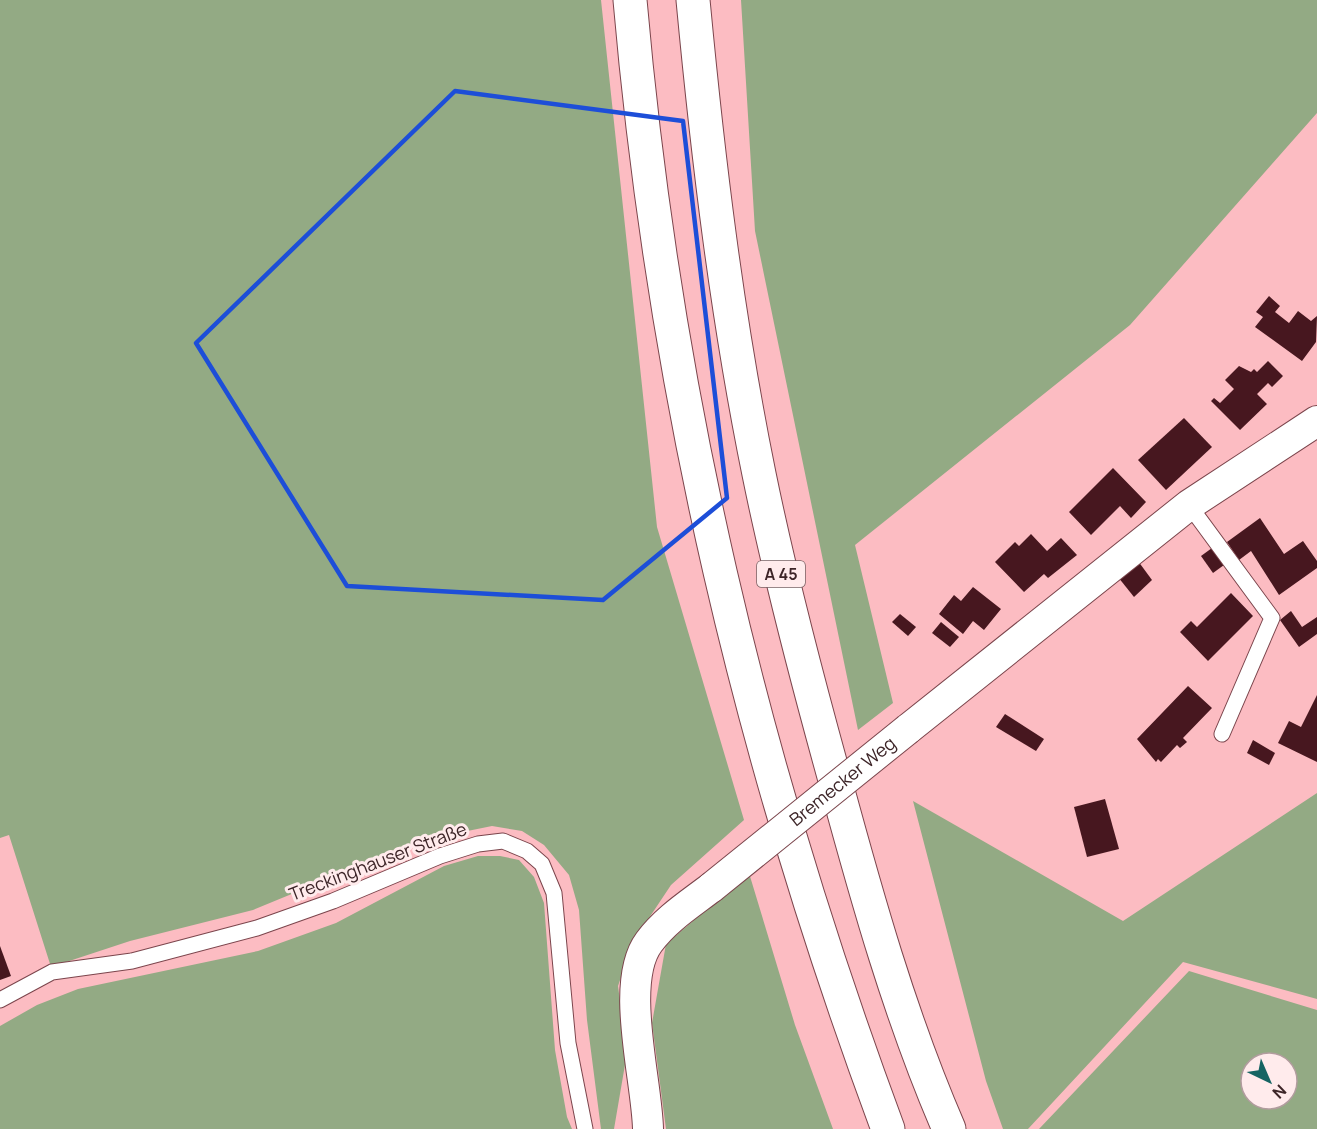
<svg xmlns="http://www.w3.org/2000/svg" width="1317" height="1129" viewBox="0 0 1317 1129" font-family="Manrope,sans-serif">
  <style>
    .green { fill: #93aa84; fill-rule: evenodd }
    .building { fill: #47171f }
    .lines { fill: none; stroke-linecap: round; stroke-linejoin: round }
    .service-casing { stroke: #7b454c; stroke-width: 17 }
    .minor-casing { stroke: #7b454c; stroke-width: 32 }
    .motorway-casing { stroke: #7b454c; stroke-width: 35 }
    .service { stroke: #fff; stroke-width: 15 }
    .minor { stroke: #fff; stroke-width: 30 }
    .motorway { stroke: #fff; stroke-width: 33 }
    .minor-bridge-casing { stroke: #7b454c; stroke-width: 32; stroke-linecap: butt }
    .minor-bridge { stroke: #fff; stroke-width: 30 }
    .marked { fill: none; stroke: #1d4ed8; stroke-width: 4.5; stroke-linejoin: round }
    .labels { text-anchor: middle; stroke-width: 6; stroke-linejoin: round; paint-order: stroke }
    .shield { fill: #ffebec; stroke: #776063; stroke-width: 1.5 }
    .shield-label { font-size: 16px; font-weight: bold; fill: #3d2528 }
    .street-label { font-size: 18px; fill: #3d2528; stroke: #ffebec }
  </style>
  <rect width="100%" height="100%" fill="#fcbcc2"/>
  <g class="green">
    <path d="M0 0H601L657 527 744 820 671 885 633 942 618 986 627 1053 614 1129H601L587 1020 579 910 569 875 544 845 522 831 492 826 438 837 401 849 253 910 130 941 51 967 9 835 0 838Z"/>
    <path d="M741 0H1317V113L1130 325 855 545 893 703 858 730 755 231Z"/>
    <path d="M1317 793V999L1183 962 1028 1129H1003L986 1081 913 801 1123 921Z"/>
    <path d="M478 856H500L519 860 534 877 544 903 555 1050 567 1117 572 1129H0V1026L37 1005 78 989 258 951 336 923 444 866Z"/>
    <path d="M749 873 795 1025 833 1129H666L652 1023 666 944Z"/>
    <path d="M1189 971 1317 1010V1129H1039ZM1251 1063H1287V1099H1251Z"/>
  </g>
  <g class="building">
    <path d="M1269 296 1280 306 1275 312 1289 323 1298 311 1311 321 1317 316 1316 342 1302 361 1255 327 1263 317 1256 312Z"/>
    <path d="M1268 361 1283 376 1272 387 1268 383 1257 394 1267 404 1240 430 1211 401 1214 398 1220 403 1234 389 1225 380 1239 366 1251 372 1254 369 1257 372Z"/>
    <path d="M1184 418 1212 447 1166 490 1138 460Z"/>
    <path d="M1113 468 1146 502 1131 518 1120 506 1091 535 1069 512Z"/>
    <path d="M1260 518 1284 554 1303 541 1317 561V568L1279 595 1251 551 1239 560 1227 542Z"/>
    <path d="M1031 534 1047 551 1061 538 1077 555 1048 578 1044 574 1024 592 995 562 1015 542 1019 546Z"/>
    <path d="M1212 548 1224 565 1213 573 1201 556Z"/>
    <path d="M1138 561 1152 580 1134 597 1118 577Z"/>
    <path d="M973 587 1001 609 984 630 973 621 963 634 939 614 954 595 961 601Z"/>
    <path d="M1231 593 1253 616 1208 661 1180 632 1191 621 1197 627Z"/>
    <path d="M1291 611 1302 627 1317 617V634L1299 647 1280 620Z"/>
    <path d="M900 614 916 627 908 636 892 622Z"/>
    <path d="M941 622 959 637 950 647 932 633Z"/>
    <path d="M1188 686 1212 708 1183 738 1187 742 1180 748 1177 745 1161 762 1158 759 1156 762 1137 739Z"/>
    <path d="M1317 695V762L1278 743 1289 721 1301 727Z"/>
    <path d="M1005 714 1044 739 1036 751 996 727Z"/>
    <path d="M1253 740 1275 753 1269 765 1247 753Z"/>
    <path d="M1105 799 1119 849 1087 857 1074 807Z"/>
    <path d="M0 946 11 976 0 980Z"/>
  </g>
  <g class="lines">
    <g class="service-casing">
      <g id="service">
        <path d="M1189 505 1272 618 1222 734"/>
        <path d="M0 1000 52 972 132 961 257 928 333 901 440 856 478 844 503 841 527 851 542 864 554 893 568 1043 585 1129"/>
      </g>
    </g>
    <g class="minor-casing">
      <g id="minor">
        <path d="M908 729 1189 505 1317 421"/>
        <path d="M648 1129C647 1080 619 982 649 942 666 919 690 904 712 887"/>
      </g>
    </g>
    <g class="motorway-casing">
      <g id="motorway">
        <path d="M630 0C664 391 751 761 888 1129"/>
        <path d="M693 0C708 159 727 317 759 474 780 577 807 679 835 780 867 898 900 1016 949 1129"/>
      </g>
    </g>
    <use href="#service" class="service"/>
    <use href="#minor" class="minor"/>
    <use href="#motorway" class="motorway"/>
    <g class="minor-bridge-casing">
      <g id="minor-bridge">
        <path id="s1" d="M712 887 908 729"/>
      </g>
    </g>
    <use href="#minor-bridge" class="minor-bridge"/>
  </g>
  <path class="marked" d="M455 91 683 121 727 498 603 600 347 586 196 343Z"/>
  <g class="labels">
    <rect class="shield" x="757" y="561" width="48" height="26" rx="4.5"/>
    <g class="shield-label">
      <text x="781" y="580">A 45</text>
    </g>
    <g class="street-label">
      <text dy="6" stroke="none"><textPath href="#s1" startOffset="168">Bremecker Weg</textPath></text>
      <text transform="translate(378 862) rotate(-21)" y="6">Treckinghauser Straße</text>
    </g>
  </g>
  <g transform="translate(1269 1081) rotate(136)"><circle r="28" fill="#ffebec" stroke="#b19c9e" stroke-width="1.5"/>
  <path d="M0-4.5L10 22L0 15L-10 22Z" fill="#166463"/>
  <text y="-9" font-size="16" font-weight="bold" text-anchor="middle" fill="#3d2528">N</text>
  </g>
</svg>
